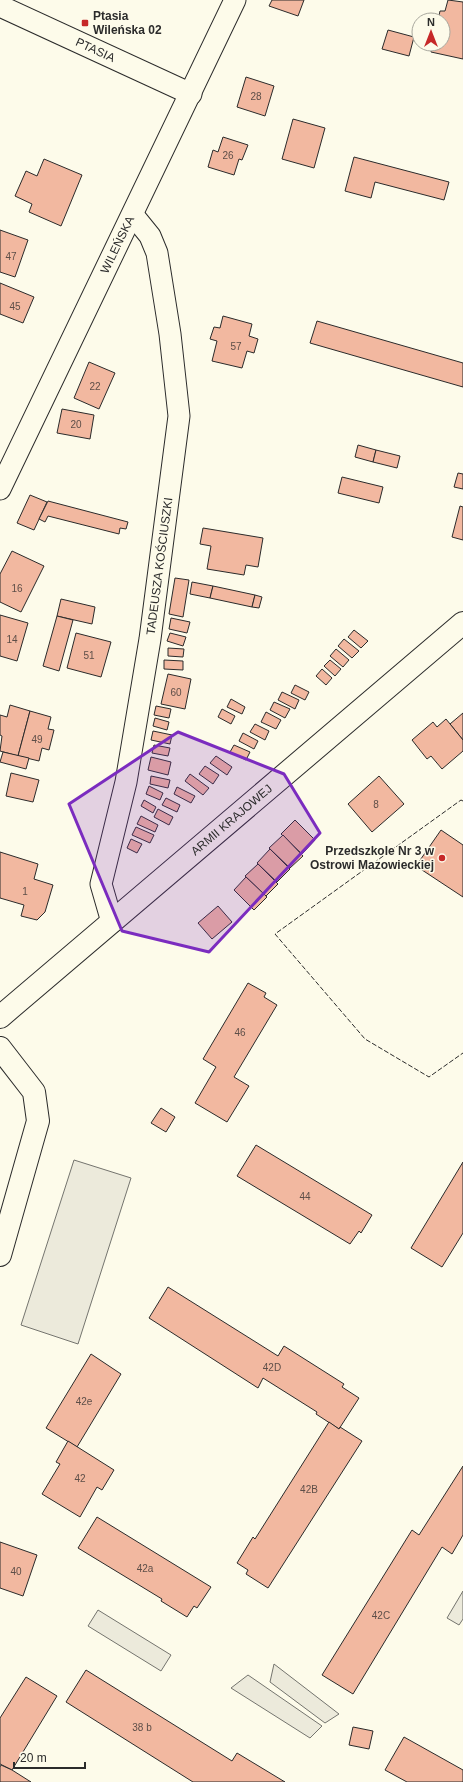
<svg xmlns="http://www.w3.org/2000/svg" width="463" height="1782" viewBox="0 0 463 1782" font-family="Arial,sans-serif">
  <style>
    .parking { fill: #eceadb; stroke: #74746e }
    .building { fill: #f2b8a0; stroke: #2b2b2b }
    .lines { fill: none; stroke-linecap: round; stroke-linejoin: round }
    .minor-casing { stroke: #2b2b2b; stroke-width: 23 }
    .tertiary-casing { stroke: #2b2b2b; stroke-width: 24 }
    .secondary-casing { stroke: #2b2b2b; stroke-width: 24 }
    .minor { stroke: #fdfbea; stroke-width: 21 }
    .tertiary { stroke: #fdfbea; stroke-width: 22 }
    .secondary { stroke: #fdfbea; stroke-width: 22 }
    .fence { stroke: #2b2b2b; stroke-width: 1; stroke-dasharray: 5 2; stroke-linecap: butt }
    .marked { fill: #7b2cbf; fill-opacity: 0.2; stroke: #7b2cbf; stroke-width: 3; stroke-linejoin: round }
    .poi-dot { fill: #c62828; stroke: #fdfbea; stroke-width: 1.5 }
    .labels { text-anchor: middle; stroke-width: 3; stroke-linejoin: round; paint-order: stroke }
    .number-label { font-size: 10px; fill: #5d4e48 }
    .poi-label { font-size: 12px; font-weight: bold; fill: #2b2b2b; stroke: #fdfbea; text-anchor: start }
    .street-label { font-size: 12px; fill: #2b2b2b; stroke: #fdfbea }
  </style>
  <rect width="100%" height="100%" fill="#fdfbea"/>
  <g class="parking">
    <path d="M74 1160 131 1178 78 1344 21 1325Z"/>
    <path d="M463 1591V1619L459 1625 447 1618Z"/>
    <path d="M98 1610 171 1655 161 1671 88 1626Z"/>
    <path d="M274 1664 339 1714 325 1723 270 1682Z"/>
    <path d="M248 1675 322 1726 310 1738 231 1688Z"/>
  </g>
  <g class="building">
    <path d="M272 0H304L298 16 269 6Z"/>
    <path d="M448 0 463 2V59L431 52 432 44H443V20H438L440 11H445Z"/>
    <path d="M388 30 414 37 409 56 382 49Z"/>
    <path d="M246 77 274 86 265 116 237 107Z"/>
    <path d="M293 119 325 128 314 168 282 159Z"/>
    <path d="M223 137 248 145 242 160 239 159 234 175 208 167 213 150 218 152Z"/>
    <path d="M354 157 449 182 444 200 375 182 371 198 345 191Z"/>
    <path d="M44 159 82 175 61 226 29 212 32 204 15 196 26 171 37 176Z"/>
    <path d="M0 230 28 240 15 277 0 272Z"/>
    <path d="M0 283 34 297 23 323 0 314Z"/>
    <path d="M223 316 252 324 249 336 258 339 254 353 247 351 242 368 212 361 217 341 210 339 214 327 220 328Z"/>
    <path d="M317 321 463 363V387L310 343Z"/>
    <path d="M89 362 115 373 99 409 74 398Z"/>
    <path d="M62 409 94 415 90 439 57 433Z"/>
    <path d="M358 445 376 450 373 462 355 457Z"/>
    <path d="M376 450 400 456 397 468 373 462Z"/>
    <path d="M458 473 463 474V489L454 487Z"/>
    <path d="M342 477 383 487 379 503 338 493Z"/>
    <path d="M30 495 47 502 34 530 17 523Z"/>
    <path d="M48 501 128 522 126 529 120 528 119 534 48 516 45 522 39 519Z"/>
    <path d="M460 506 463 507V540L452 537Z"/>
    <path d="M203 528 263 538 258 567 246 565 244 575 207 569 211 546 200 544Z"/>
    <path d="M12 551 44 566 21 612 0 602V574Z"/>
    <path d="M175 578 189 580 183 617 169 614Z"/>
    <path d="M192 582 213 586 210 598 190 594Z"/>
    <path d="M213 586 255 595 252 607 210 598Z"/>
    <path d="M255 595 262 597 259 608 252 607Z"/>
    <path d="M61 599 95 607 92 624 57 616Z"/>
    <path d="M0 615 28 623 17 661 0 656Z"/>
    <path d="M57 616 73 620 59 671 43 666Z"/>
    <path d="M171 618 190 622 187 633 169 629Z"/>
    <path d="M354 630 368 641 361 648 348 637Z"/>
    <path d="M76 633 111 642 101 677 67 668Z"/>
    <path d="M170 633 186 637 183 646 167 641Z"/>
    <path d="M344 639 359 651 352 658 338 646Z"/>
    <path d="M168 648 184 649 183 657 168 656Z"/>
    <path d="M336 649 349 660 343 667 330 656Z"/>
    <path d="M164 660 183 661V670L164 669Z"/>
    <path d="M330 660 341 669 335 676 324 666Z"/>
    <path d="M322 669 332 678 326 685 316 676Z"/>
    <path d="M168 674 191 679 185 709 161 704Z"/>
    <path d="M295 685 309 692 305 700 291 693Z"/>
    <path d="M282 692 299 700 295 709 278 700Z"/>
    <path d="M231 699 245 707 242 714 227 707Z"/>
    <path d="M274 702 290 709 285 718 270 710Z"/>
    <path d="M10 705 30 711 18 756 0 751 2 736 0 735V715L7 717Z"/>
    <path d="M156 706 171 709 169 718 154 715Z"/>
    <path d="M222 709 235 716 231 724 218 717Z"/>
    <path d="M30 711 51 717 48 729 54 730 49 750 42 748 39 761 18 756Z"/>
    <path d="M266 712 281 720 276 729 261 722Z"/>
    <path d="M463 713V740L450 724Z"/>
    <path d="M155 718 169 722 167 730 153 726Z"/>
    <path d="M446 719 463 740V751L442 769 431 756 427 759 412 740 433 722 437 727Z"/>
    <path d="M255 724 269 731 265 740 250 732Z"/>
    <path d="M153 731 172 735 170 744 151 740Z"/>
    <path d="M243 733 258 741 254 749 239 741Z"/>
    <path d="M154 745 170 748 168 756 152 753Z"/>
    <path d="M234 745 250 752 246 760 230 752Z"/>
    <path d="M3 752 29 758 26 769 0 762Z"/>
    <path d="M216 756 232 767 227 775 210 763Z"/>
    <path d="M151 757 171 762 168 775 148 770Z"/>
    <path d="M205 766 219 775 213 784 199 774Z"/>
    <path d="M11 773 39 780 33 802 6 796Z"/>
    <path d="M190 774 209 788 203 795 185 781Z"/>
    <path d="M151 776 170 780 168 788 150 784Z"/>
    <path d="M379 776 404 804 372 832 348 804Z"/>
    <path d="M149 786 163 793 160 800 146 794Z"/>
    <path d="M177 787 195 796 191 803 174 794Z"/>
    <path d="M166 798 180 805 177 812 162 805Z"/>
    <path d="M144 800 156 807 153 813 141 806Z"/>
    <path d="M158 809 173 817 169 825 154 817Z"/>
    <path d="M141 816 158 825 155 832 137 824Z"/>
    <path d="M295 820 315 840 302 854 281 834Z"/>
    <path d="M136 827 154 835 150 843 132 835Z"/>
    <path d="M441 830 463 845V897L416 866Z"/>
    <path d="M283 835 303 856 290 868 269 848Z"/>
    <path d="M131 839 142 844 137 853 127 848Z"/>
    <path d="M270 849 290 869 277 882 257 863Z"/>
    <path d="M0 852 38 864 34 879 53 885 45 912 37 920 21 916 24 905 0 898Z"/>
    <path d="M258 864 278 884 266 896 245 876Z"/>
    <path d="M246 877 267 897 254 910 234 890Z"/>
    <path d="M218 906 232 922 212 939 198 923Z"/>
    <path d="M248 983 266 993 264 997 277 1005 234 1077 249 1086 227 1122 195 1103 216 1067 203 1059Z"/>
    <path d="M161 1108 175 1117 166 1132 151 1123Z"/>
    <path d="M256 1145 372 1215 361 1233 359 1231 350 1244 237 1176Z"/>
    <path d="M463 1162V1233L442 1267 411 1248Z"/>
    <path d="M168 1287 278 1356 284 1346 344 1384 342 1387 359 1398 339 1429 316 1414 317 1412 263 1378 258 1388 149 1318Z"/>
    <path d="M91 1354 121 1374 77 1447 46 1428Z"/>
    <path d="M329 1422 339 1429 340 1427 362 1441 268 1588 246 1574 248 1570 237 1563 253 1537 255 1539Z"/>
    <path d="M68 1441 114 1470 102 1490 97 1487 80 1517 42 1494 60 1464 56 1462Z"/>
    <path d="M463 1466V1535L452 1554 442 1547 353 1694 322 1675 412 1530 419 1535Z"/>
    <path d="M97 1517 211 1587 197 1608 194 1606 187 1617 161 1601 162 1599 78 1548Z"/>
    <path d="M0 1542 37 1555 23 1596 0 1588Z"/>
    <path d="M86 1670 232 1761 237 1753 285 1782H193L66 1702Z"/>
    <path d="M26 1677 57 1696 12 1770 0 1764V1718Z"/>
    <path d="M353 1727 373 1731 369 1749 349 1745Z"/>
    <path d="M404 1737 463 1770V1782H407L385 1770Z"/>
    <path d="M1 1765 12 1770 31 1782H0V1767Z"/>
  </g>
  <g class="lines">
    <g class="minor-casing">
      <g id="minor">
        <path id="s1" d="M0 6 191 94"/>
        <path id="s2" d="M0 489 235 0"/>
        <path id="s3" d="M112 922 101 884 126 782 150 639 179 416 170 334 157 253 150 236 133 215"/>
      </g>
    </g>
    <g class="tertiary-casing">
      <path id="tertiary" d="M0 1048 34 1092 38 1121 0 1255"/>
    </g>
    <g class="secondary-casing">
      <g id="secondary">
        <path id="s4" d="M0 1017 463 623"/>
      </g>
    </g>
    <use href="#minor" class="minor"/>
    <use href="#tertiary" class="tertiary"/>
    <use href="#secondary" class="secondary"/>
    <path class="fence" d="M463 801 461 800 275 934 365 1039 429 1077 463 1053"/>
  </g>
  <path class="marked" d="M178 732 284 774 320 833 209 952 122 931 69 804Z"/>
  <g class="poi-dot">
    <rect x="81" y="19" width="8" height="8" rx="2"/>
    <circle cx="442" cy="858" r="4"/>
  </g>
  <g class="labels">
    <g class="number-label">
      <text x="256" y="100">28</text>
      <text x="228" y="159">26</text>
      <text x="11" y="260">47</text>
      <text x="15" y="310">45</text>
      <text x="236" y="350">57</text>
      <text x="95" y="390">22</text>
      <text x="76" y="428">20</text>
      <text x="17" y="592">16</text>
      <text x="12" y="643">14</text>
      <text x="89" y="659">51</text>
      <text x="176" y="696">60</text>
      <text x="37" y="743">49</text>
      <text x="376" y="808">8</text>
      <text x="25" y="895">1</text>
      <text x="240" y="1036">46</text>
      <text x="305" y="1200">44</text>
      <text x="272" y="1371">42D</text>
      <text x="84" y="1405">42e</text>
      <text x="80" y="1482">42</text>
      <text x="309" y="1493">42B</text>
      <text x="145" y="1572">42a</text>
      <text x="16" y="1575">40</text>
      <text x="381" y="1619">42C</text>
      <text x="142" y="1731">38 b</text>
    </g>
    <g class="poi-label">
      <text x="93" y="20">Ptasia<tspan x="93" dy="14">Wileńska 02</tspan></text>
      <text x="434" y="855" text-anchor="end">Przedszkole Nr 3 w<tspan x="434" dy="14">Ostrowi Mazowieckiej</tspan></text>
    </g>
    <g class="street-label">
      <text dy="4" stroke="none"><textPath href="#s1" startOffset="105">PTASIA</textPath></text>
      <text dy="4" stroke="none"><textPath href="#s2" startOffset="271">WILEŃSKA</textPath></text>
      <text dy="4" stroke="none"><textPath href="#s3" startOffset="363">TADEUSZA KOŚCIUSZKI</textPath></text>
      <text dy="4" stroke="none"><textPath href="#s4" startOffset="304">ARMII KRAJOWEJ</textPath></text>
    </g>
  </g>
  <g transform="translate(431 32)"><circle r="19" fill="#fdfbea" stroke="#a9a89e"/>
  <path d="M0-3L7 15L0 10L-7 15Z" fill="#c62828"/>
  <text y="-6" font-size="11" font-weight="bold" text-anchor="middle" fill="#2b2b2b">N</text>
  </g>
  <path d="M14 1762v6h71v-6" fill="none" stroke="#2b2b2b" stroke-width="2"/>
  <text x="20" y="1762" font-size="12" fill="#2b2b2b" stroke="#fdfbea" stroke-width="3" paint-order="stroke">20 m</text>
</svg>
